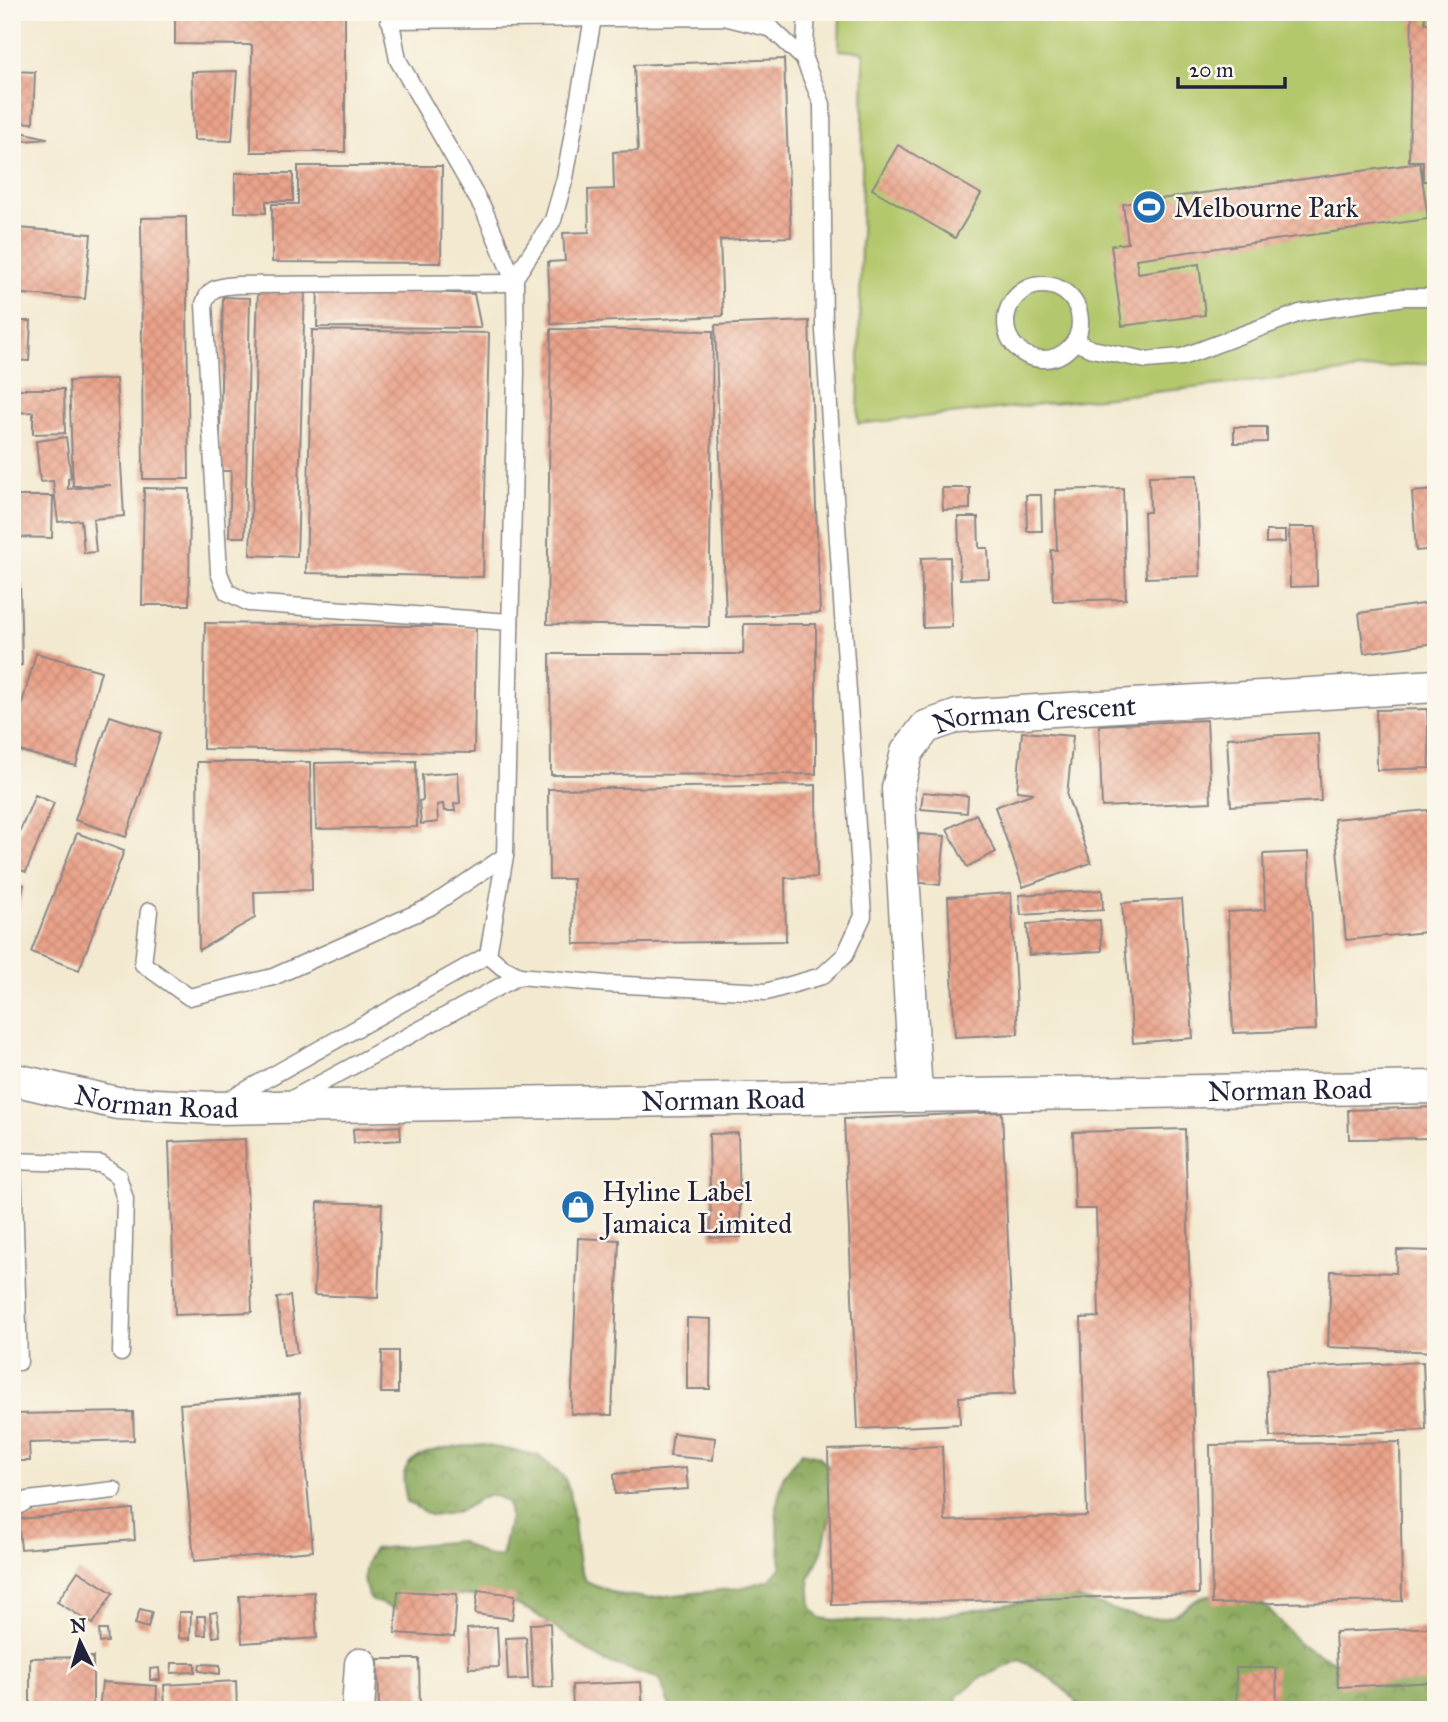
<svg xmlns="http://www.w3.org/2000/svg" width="1448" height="1722" viewBox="0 0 1448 1722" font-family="'IM FELL Great Primer',serif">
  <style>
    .forest { fill: url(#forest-crowns); stroke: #58674e; stroke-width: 2 }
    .park { fill: #b3c86c; stroke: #6a7554; stroke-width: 2 }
    .building { fill: url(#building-cross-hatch) }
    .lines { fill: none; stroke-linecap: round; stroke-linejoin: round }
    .service-casing { stroke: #8a8686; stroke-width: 19 }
    .minor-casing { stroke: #8a8686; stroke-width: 35 }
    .service { stroke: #fff; stroke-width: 16 }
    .minor { stroke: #fff; stroke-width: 32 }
    .labels { text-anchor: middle; stroke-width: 5; stroke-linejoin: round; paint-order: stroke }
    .poi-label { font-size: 28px; fill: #22223b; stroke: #fbf7ec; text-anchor: start }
    .street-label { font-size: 28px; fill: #22223b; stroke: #fbf7ec }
  </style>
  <defs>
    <pattern id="forest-crowns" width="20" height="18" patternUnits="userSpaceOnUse" patternTransform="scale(1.75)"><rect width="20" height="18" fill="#8eac60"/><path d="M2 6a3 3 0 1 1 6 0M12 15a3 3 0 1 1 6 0" fill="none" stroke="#748c50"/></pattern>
    <pattern id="building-cross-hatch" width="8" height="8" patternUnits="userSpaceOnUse" patternTransform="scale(1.75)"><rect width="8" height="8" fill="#eaa289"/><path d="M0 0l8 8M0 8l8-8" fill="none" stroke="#c88b77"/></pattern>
  </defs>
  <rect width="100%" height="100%" fill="#fbf7ec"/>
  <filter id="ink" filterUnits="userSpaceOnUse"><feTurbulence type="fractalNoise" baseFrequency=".0143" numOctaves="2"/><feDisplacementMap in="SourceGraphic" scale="14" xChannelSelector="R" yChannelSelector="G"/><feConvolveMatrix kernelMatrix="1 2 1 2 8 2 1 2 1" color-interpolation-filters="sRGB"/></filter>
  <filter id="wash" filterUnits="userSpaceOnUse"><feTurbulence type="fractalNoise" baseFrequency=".00686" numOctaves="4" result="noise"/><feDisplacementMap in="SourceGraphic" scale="28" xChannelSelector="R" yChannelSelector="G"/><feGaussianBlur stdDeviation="1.57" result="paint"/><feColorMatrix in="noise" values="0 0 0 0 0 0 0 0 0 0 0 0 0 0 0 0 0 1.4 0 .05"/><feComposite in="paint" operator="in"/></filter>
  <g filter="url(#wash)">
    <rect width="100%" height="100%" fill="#f3e9d0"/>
    <path class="forest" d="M483 1445 537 1455 564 1477 570 1491 579 1565 586 1581 617 1594 647 1598 740 1588 770 1580 781 1567 776 1508 783 1477 802 1452 819 1456 829 1468 834 1498 822 1552 809 1578 811 1606 820 1618C895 1630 987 1607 1062 1595 1094 1599 1123 1618 1155 1618 1184 1618 1188 1599 1208 1595 1219 1593 1241 1594 1251 1598 1275 1608 1284 1630 1302 1645 1307 1649 1315 1652 1321 1655 1362 1676 1392 1677 1436 1679V1710H1289L1272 1696 1201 1702 1185 1710H1082C1066 1688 1045 1672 1020 1660L980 1678 956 1697 959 1710H671L660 1679 604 1661 531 1611 503 1599 449 1594 435 1596 398 1610 371 1600C361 1583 363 1565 374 1549L459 1541 485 1555 501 1557 510 1517 508 1503C484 1486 482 1501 461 1510 453 1514 441 1514 432 1516L407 1502C406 1494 402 1482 404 1474 409 1446 462 1447 483 1445Z"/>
    <path class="park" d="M840 12H1436V362L858 424 864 52 839 50Z"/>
    <g id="blocks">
      <g class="building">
        <path d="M175 12H345V152H251L252 45 175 44Z"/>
        <path d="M1412 12H1425V23H1436V181H1423V161H1409Z"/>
        <path d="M784 59 791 237 720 240 723 316 551 324 548 262 565 261 563 233 589 232 588 190 614 189 613 152 638 151 634 65Z"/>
        <path d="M12 71 35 72 33 123 12 122Z"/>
        <path d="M237 71 232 141 194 140 192 72Z"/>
        <path d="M12 130 47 138V139L12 142Z"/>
        <path d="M898 145 981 194 955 238 872 189Z"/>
        <path d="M1420 163 1428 219 1136 259 1138 273 1199 264 1205 315 1122 326 1111 245 1128 243 1123 204Z"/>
        <path d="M298 166H442L441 263 272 262V204H298Z"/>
        <path d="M235 173H293V201H266V213L235 212Z"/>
        <path d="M186 217 189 479H143L141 218Z"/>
        <path d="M18 228 91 234 85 299 12 293Z"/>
        <path d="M318 287 474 294 481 328 317 327Z"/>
        <path d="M258 288 305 289 297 557 250 555Z"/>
        <path d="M223 297 250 298 245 537H229L231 471H219Z"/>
        <path d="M12 321H31L29 361 12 360Z"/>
        <path d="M809 321 820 613 726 617 715 325Z"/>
        <path d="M551 329 713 331 709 627 547 624Z"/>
        <path d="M312 330 489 333 483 577 306 573Z"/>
        <path d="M116 379 124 516 93 519 96 552 84 553 81 520 58 522 53 481 40 482 36 441 66 437 71 477 68 479V489L111 485 73 486 69 381Z"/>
        <path d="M12 389H64L65 433 33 434V412L12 413Z"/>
        <path d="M1234 427H1267V442L1234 443Z"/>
        <path d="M1197 475 1200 576 1146 578 1144 512H1150L1149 476Z"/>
        <path d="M144 488 190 489 189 605H142Z"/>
        <path d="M942 488H970V509L943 510Z"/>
        <path d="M1123 488 1126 599 1053 601 1051 550H1057L1055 490Z"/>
        <path d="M1436 490V549L1416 551 1412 492Z"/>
        <path d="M1026 495H1041L1042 531H1027Z"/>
        <path d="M12 496H53L52 538 12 537Z"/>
        <path d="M958 517H978L979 548H988L989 578 960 579Z"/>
        <path d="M1289 527H1316L1317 586 1290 587Z"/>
        <path d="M1266 531H1285V542L1266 543Z"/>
        <path d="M950 557 952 627 923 628 921 558Z"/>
        <path d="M12 583H20L22 665 12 666Z"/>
        <path d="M1436 602V643L1364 653 1359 613Z"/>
        <path d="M205 623 476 627 474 753 203 749Z"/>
        <path d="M744 624H816V774L551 775 550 654H743Z"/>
        <path d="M36 653 101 671 76 766 12 749V740Z"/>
        <path d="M1427 709 1430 768 1377 770 1376 710Z"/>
        <path d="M110 716 161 733 126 837 75 820Z"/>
        <path d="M1207 720 1211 802 1102 807 1099 725Z"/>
        <path d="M1022 732 1073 736 1067 796 1091 863 1023 887 995 807 1034 793 1017 791Z"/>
        <path d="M1318 733 1321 801 1231 806 1227 738Z"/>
        <path d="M416 761 417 827 316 829 315 763Z"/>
        <path d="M197 762H310L312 890 254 892 255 918 199 950Z"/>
        <path d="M458 772 460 803 454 804 455 811H444L443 804 437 805 438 822 421 824 419 801 423 800 422 775Z"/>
        <path d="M816 785 817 877 785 878 786 941 574 944 573 879H549L548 789Z"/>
        <path d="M923 792 968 796 967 813 921 809Z"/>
        <path d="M35 795 54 803 26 872 12 867V850Z"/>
        <path d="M1428 810 1436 891V931L1346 940 1334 819Z"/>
        <path d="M976 814 996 852 967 867 947 829Z"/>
        <path d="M77 833 124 851 79 970 31 952Z"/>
        <path d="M919 834 945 836 940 885 914 882Z"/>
        <path d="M1309 852 1316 1030 1233 1033 1228 912 1265 910 1263 854Z"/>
        <path d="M12 882 24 885 13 930H12Z"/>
        <path d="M1102 890 1103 910 1021 915 1019 895Z"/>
        <path d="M1011 893 1018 1034 955 1037 948 897Z"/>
        <path d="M1182 899 1193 1038 1133 1043 1122 903Z"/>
        <path d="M1100 920 1102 951 1029 955 1027 924Z"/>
        <path d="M1436 1107V1138L1349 1139 1348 1110Z"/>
        <path d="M1002 1112 1015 1394 959 1397 960 1424 858 1429 844 1119Z"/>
        <path d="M400 1126 401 1140 354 1143 353 1129Z"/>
        <path d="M1185 1129 1199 1594 832 1605 828 1450 942 1446 945 1521 1087 1516 1081 1318 1099 1317 1096 1209H1075L1073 1132Z"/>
        <path d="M738 1133 741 1237 711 1238 709 1134Z"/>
        <path d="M245 1139 252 1312 175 1315 169 1142Z"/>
        <path d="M318 1202 382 1204 378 1298 314 1295Z"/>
        <path d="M578 1238 619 1240 612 1415 571 1414Z"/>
        <path d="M1397 1250 1436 1251V1352L1328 1347 1331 1271 1396 1273Z"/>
        <path d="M290 1296 297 1353 284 1355 277 1298Z"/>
        <path d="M687 1318 711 1319 710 1389H687Z"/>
        <path d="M382 1351H398V1393H381Z"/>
        <path d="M1423 1362 1426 1430 1270 1437 1267 1369Z"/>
        <path d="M299 1394 313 1551 194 1561 180 1404Z"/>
        <path d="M133 1412 134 1440 29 1443 30 1461H12V1414Z"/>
        <path d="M673 1433 715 1438 713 1460 670 1456Z"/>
        <path d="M1400 1442 1402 1601 1212 1604 1210 1445Z"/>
        <path d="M686 1468 688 1489 615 1494 614 1474Z"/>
        <path d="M133 1509 135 1540 21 1549 18 1519Z"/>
        <path d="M78 1571 113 1593 93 1624 57 1602Z"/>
        <path d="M478 1590 515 1595 512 1619 475 1614Z"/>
        <path d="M398 1591 457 1594 454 1637 395 1633Z"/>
        <path d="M314 1592 317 1638 242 1643 239 1596Z"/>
        <path d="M140 1609 152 1612 148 1628 135 1624Z"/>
        <path d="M179 1612H191L190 1639 179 1638Z"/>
        <path d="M217 1612 220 1636 213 1637 210 1613Z"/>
        <path d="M197 1616H205L206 1635H198Z"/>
        <path d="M550 1623 553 1687 533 1688 530 1624Z"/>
        <path d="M497 1627 499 1667 469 1668 467 1629Z"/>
        <path d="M1436 1627V1682L1338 1687 1335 1632Z"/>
        <path d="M99 1630H107L108 1642 100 1643Z"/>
        <path d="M526 1637 528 1679 508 1680 506 1638Z"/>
        <path d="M93 1657V1710H30V1658Z"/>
        <path d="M378 1659H419L420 1710H379Z"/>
        <path d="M172 1663H195V1672L171 1673Z"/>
        <path d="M200 1664 220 1665V1674L199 1671Z"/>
        <path d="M159 1668 160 1680H150V1669Z"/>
        <path d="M1236 1668H1276L1277 1710H1237Z"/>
        <path d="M236 1681 237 1710H165L164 1685Z"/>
        <path d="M102 1682 157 1686 156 1710H99Z"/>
        <path d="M641 1682 643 1710H573L572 1685Z"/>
      </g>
    </g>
  </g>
  <g filter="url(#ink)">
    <use href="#blocks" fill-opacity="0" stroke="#8a8686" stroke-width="2"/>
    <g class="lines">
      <g class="service-casing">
        <g id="service">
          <path d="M389 12 398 60 484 210 515 283 516 371 505 856 488 955 502 967 519 976 606 984 766 992 822 976 845 955 863 916 824 331 822 104 804 59 772 29 724 17 389 20"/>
          <path d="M804 59 807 12"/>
          <path d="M514 279 553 220 565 178 593 18"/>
          <circle cx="1043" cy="322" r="37"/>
          <path d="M1075 342 1092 349 1146 360 1182 357 1300 313 1404 297H1436"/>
          <path d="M510 622 249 603 227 592 219 573 204 304C209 286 220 287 237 285L515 283"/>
          <path d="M149 911 143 964 189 997 273 977 430 907 505 856"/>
          <path d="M290 1100 519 976"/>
          <path d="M225 1102 488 955"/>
          <path d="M12 1161 101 1164 118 1176 125 1199 121 1353"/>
          <path d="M13 1161 19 1362"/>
          <path d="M12 1510 28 1500 114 1490"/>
        </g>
      </g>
      <g class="minor-casing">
        <g id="minor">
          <path id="s1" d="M12 1079 117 1103 214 1108 1436 1087"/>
          <path id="s2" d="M916 1094 898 788 907 752 926 727 958 716 1436 686"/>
          <path d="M358 1710 361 1664"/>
        </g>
      </g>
      <use href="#service" class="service"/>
      <use href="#minor" class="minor"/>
    </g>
  </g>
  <defs>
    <g id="stadium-disc" transform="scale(1.75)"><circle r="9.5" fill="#1f6fb2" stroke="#fbf7ec"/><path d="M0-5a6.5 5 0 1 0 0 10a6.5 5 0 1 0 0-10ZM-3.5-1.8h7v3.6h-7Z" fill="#fff"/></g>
    <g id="shop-disc" transform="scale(1.75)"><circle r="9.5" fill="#1f6fb2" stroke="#fbf7ec"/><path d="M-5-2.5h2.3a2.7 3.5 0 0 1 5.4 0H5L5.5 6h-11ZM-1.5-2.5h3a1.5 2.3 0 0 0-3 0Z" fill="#fff"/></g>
  </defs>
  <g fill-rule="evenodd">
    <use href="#stadium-disc" x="1149" y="207"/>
    <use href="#shop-disc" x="578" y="1207"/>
  </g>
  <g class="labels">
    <g class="poi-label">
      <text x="1174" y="217">Melbourne Park</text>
      <text x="602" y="1201">Hyline Label<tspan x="602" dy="32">Jamaica Limited</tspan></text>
    </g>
    <g class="street-label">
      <text dy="10" stroke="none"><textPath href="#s2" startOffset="485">Norman Crescent</textPath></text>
      <text dy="10" stroke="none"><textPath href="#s1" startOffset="1281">Norman Road</textPath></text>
      <text dy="10" stroke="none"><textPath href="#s1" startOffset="714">Norman Road</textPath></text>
      <text dy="10" stroke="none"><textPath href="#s1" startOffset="147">Norman Road</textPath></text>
    </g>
  </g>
  <rect width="1448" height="1722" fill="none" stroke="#fbf7ec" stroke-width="42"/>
  <g transform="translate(80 1642) rotate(355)" stroke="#fbf7ec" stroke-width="5" paint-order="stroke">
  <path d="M0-5L12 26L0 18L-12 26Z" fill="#22223b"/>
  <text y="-10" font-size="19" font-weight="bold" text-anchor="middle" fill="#22223b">N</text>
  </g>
  <path d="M1178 77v10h107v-10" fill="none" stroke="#22223b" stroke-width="3.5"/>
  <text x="1189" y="77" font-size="21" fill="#22223b" stroke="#fbf7ec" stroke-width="5" paint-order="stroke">20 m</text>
</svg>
